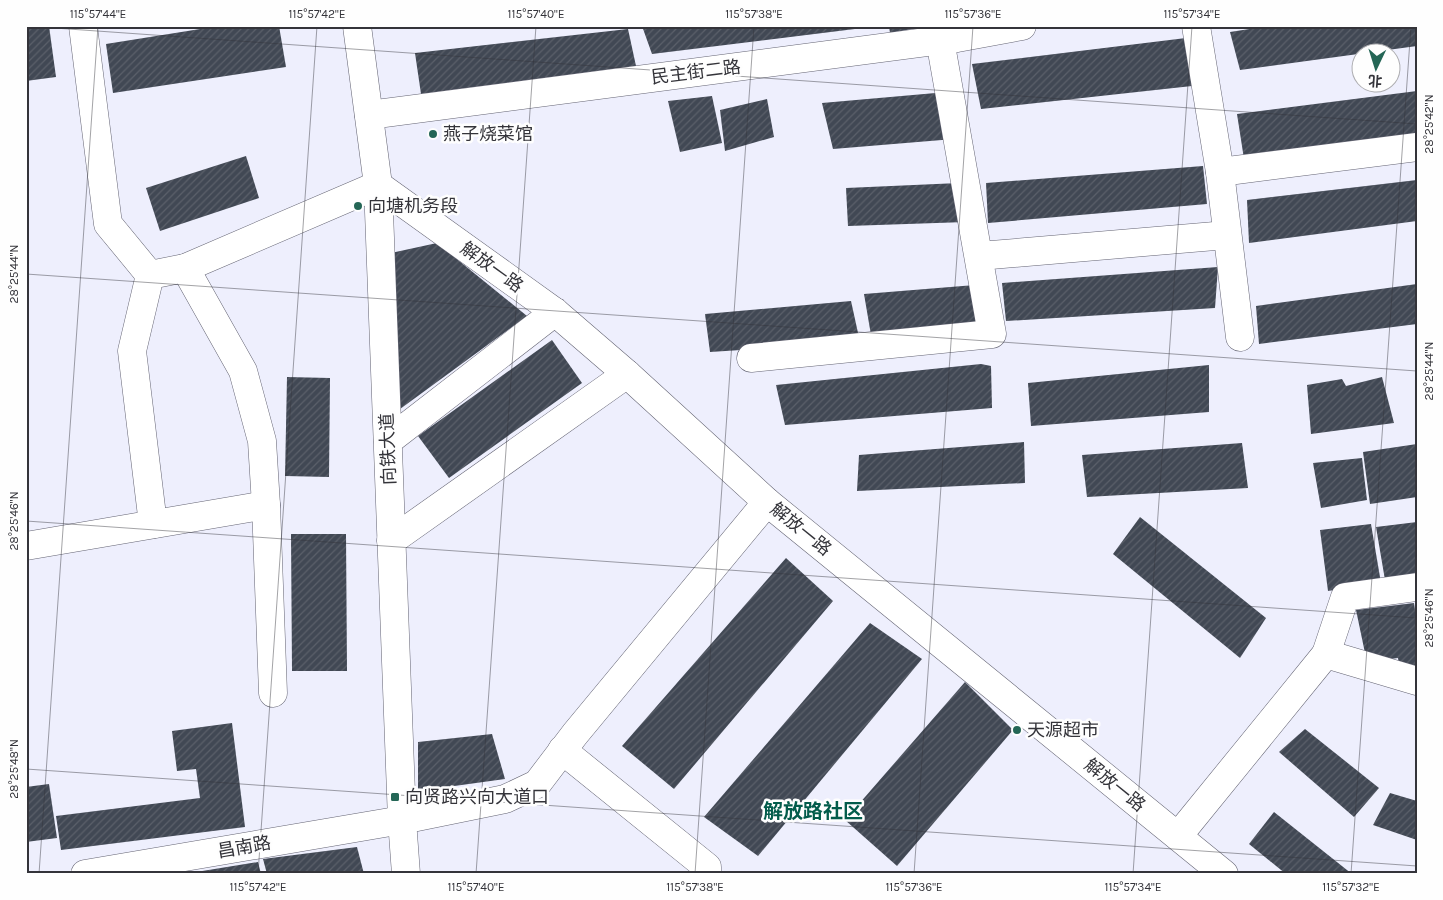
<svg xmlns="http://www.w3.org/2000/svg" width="1443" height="900" viewBox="0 0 1443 900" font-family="Karla,'Noto Sans SC',sans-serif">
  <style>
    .building { fill: url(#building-hatch) }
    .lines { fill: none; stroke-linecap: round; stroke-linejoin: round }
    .minor-casing { stroke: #646473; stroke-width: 29 }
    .minor { stroke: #fff; stroke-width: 28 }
    .ticks { fill: none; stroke: #34343a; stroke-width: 1; stroke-opacity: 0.45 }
    .poi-dot { fill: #246656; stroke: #fefefe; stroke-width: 2 }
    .labels { text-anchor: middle; stroke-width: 5; stroke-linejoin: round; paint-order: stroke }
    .street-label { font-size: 18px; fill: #34343a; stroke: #fefefe }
    .poi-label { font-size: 18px; fill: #34343a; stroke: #fefefe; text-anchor: start }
    .quarter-label { font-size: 20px; font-weight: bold; fill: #035c4b; stroke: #fefefe }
    .neatline { fill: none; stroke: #34343a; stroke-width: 2 }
    .ticks-label { font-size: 12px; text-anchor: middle; fill: #34343a }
  </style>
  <defs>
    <pattern id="building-hatch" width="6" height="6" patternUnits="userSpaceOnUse" patternTransform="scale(1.25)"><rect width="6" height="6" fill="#414854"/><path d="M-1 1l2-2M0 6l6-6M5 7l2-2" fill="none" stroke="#5b606a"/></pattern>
  </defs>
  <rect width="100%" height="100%" fill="#eeeffd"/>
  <g class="building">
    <path d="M26 26H49L56 77 26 81Z"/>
    <path d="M219 26H279L286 67 113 93 106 44Z"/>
    <path d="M642 26H871V27L652 54Z"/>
    <path d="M889 26H924V27L890 33Z"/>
    <path d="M1269 26H1417V46L1240 70 1230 32Z"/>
    <path d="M628 29 636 66 421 94 415 53Z"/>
    <path d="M1186 38 1192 86 981 109 972 64Z"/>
    <path d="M1417 91V140L1244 159 1237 114Z"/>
    <path d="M947 92 954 139 833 149 822 103Z"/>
    <path d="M712 96 722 143 680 152 668 101Z"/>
    <path d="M767 99 774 137 725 151 720 110Z"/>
    <path d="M246 156 259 198 160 231 146 188Z"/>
    <path d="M1203 166 1207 204 988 223 986 183Z"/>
    <path d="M1417 180V221L1249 243 1247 200Z"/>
    <path d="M959 183 966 222 848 226 846 188Z"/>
    <path d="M437 243 527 316 396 412 391 253Z"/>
    <path d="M1218 267 1215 308 1006 321 1002 283Z"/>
    <path d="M1417 284V324L1259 344 1256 306Z"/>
    <path d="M975 285 976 324 871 335 864 294Z"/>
    <path d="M851 301 860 342 710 352 705 314Z"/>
    <path d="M552 340 582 383 449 478 418 436Z"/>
    <path d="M981 364 991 366 992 408 785 425 776 385Z"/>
    <path d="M1209 365V412L1031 426 1028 383Z"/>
    <path d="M287 377 330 378 329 477 285 476Z"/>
    <path d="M1382 377 1394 423 1311 434 1307 385 1342 379 1346 386Z"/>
    <path d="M1024 442 1025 483 857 491 859 455Z"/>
    <path d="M1242 443 1248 488 1087 497 1082 455Z"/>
    <path d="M1417 444V497L1370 504 1363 452Z"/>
    <path d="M1362 458 1367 500 1321 508 1313 463Z"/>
    <path d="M1140 517 1266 618 1240 658 1113 554Z"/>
    <path d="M1417 522V575L1385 580 1376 527Z"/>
    <path d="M1371 524 1381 583 1328 591 1320 530Z"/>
    <path d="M291 534H346L347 671H292Z"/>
    <path d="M786 558 833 601 674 789 622 746Z"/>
    <path d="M1414 603 1417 624V671H1400L1398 658 1375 661 1365 653 1356 610Z"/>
    <path d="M870 623 922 659 758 856 704 817Z"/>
    <path d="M965 682 1013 730 897 866 845 820Z"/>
    <path d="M232 723 245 827 61 850 56 816 200 798 196 769 177 771 172 731Z"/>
    <path d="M1305 729 1379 788 1354 817 1279 752Z"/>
    <path d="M492 734 505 779 418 791V742Z"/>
    <path d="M49 784 57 838 26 842V787Z"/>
    <path d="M1390 793 1417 801V840L1373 825Z"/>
    <path d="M1274 812 1352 874H1286L1249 844Z"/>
    <path d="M357 847 364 874H267L263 859Z"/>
    <path d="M258 862 261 874H190V873Z"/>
  </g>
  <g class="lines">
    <g class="minor-casing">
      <g id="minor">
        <path d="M83 26 108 224 150 275 185 268 378 185 555 312 627 374 767 502 1224 874"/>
        <path d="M357 26 378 185 402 820 406 874"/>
        <path d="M1196 26 1220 172 1240 337"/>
        <path d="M369 115 957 38 1022 26"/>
        <path d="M1220 172 1417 147"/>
        <path d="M979 256 1227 235"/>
        <path d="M185 268 243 371 262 441 266 505 273 693"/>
        <path d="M150 275 132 351 153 524"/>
        <path d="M751 358 992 334 940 40"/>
        <path d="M388 441 555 312"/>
        <path d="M391 541 627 374"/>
        <path d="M26 546 266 505"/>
        <path d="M1326 654 1345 597 1417 587"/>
        <path d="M562 750 707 867V874"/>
        <path d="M1178 836 1326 654 1417 681"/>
        <path d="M85 874 402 820 505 799 537 784 575 734 767 502"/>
      </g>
    </g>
    <use href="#minor" class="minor"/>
  </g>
  <path class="ticks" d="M26 26 1417 124M26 274 1417 371M26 521 1417 618M26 769 1417 866M39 874 98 26M258 874 317 26M476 874 536 26M695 874 754 26M914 874 973 26M1133 874 1192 26M1351 874 1411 26"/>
  <g class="poi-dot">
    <circle cx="433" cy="134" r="5"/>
    <circle cx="358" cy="206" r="5"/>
    <circle cx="1017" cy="730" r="5"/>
    <rect x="390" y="792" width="10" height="10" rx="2.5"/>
  </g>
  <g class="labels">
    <g class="street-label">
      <text transform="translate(696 72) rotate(-7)" y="6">民主街二路</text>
      <text transform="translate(492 267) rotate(36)" y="6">解放一路</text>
      <text transform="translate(388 449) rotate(-92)" y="6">向铁大道</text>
      <text transform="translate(801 529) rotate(39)" y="6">解放一路</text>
      <text transform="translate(1115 785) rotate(39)" y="6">解放一路</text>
      <text transform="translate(244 847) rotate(-10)" y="6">昌南路</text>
    </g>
    <g class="poi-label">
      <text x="443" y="140">燕子烧菜馆</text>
      <text x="368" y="212">向塘机务段</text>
      <text x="1027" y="736">天源超市</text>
      <text x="405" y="803">向贤路兴向大道口</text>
    </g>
    <g class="quarter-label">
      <text x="813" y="818">解放路社区</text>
    </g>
  </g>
  <rect width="1443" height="900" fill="none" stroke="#fefefe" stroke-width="55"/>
  <g transform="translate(1376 68) rotate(184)"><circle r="24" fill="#fefefe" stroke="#adadb0"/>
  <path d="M0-4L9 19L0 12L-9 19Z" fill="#246656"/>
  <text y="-8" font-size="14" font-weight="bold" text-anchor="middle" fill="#34343a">北</text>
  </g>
  <rect x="28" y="28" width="1388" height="844" class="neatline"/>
  <g class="ticks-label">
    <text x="98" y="18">115°57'44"E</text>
    <text x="317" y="18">115°57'42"E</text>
    <text x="536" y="18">115°57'40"E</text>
    <text x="754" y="18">115°57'38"E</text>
    <text x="973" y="18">115°57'36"E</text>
    <text x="1192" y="18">115°57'34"E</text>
    <text transform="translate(1429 124) rotate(-90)" y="4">28°25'42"N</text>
    <text transform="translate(14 274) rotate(-90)" y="4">28°25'44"N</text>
    <text transform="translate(1429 371) rotate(-90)" y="4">28°25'44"N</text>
    <text transform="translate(14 521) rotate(-90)" y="4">28°25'46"N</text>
    <text transform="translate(1429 618) rotate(-90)" y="4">28°25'46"N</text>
    <text transform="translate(14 769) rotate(-90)" y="4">28°25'48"N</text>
    <text x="258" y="891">115°57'42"E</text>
    <text x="476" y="891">115°57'40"E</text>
    <text x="695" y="891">115°57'38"E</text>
    <text x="914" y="891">115°57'36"E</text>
    <text x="1133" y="891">115°57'34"E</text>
    <text x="1351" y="891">115°57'32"E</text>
  </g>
</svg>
